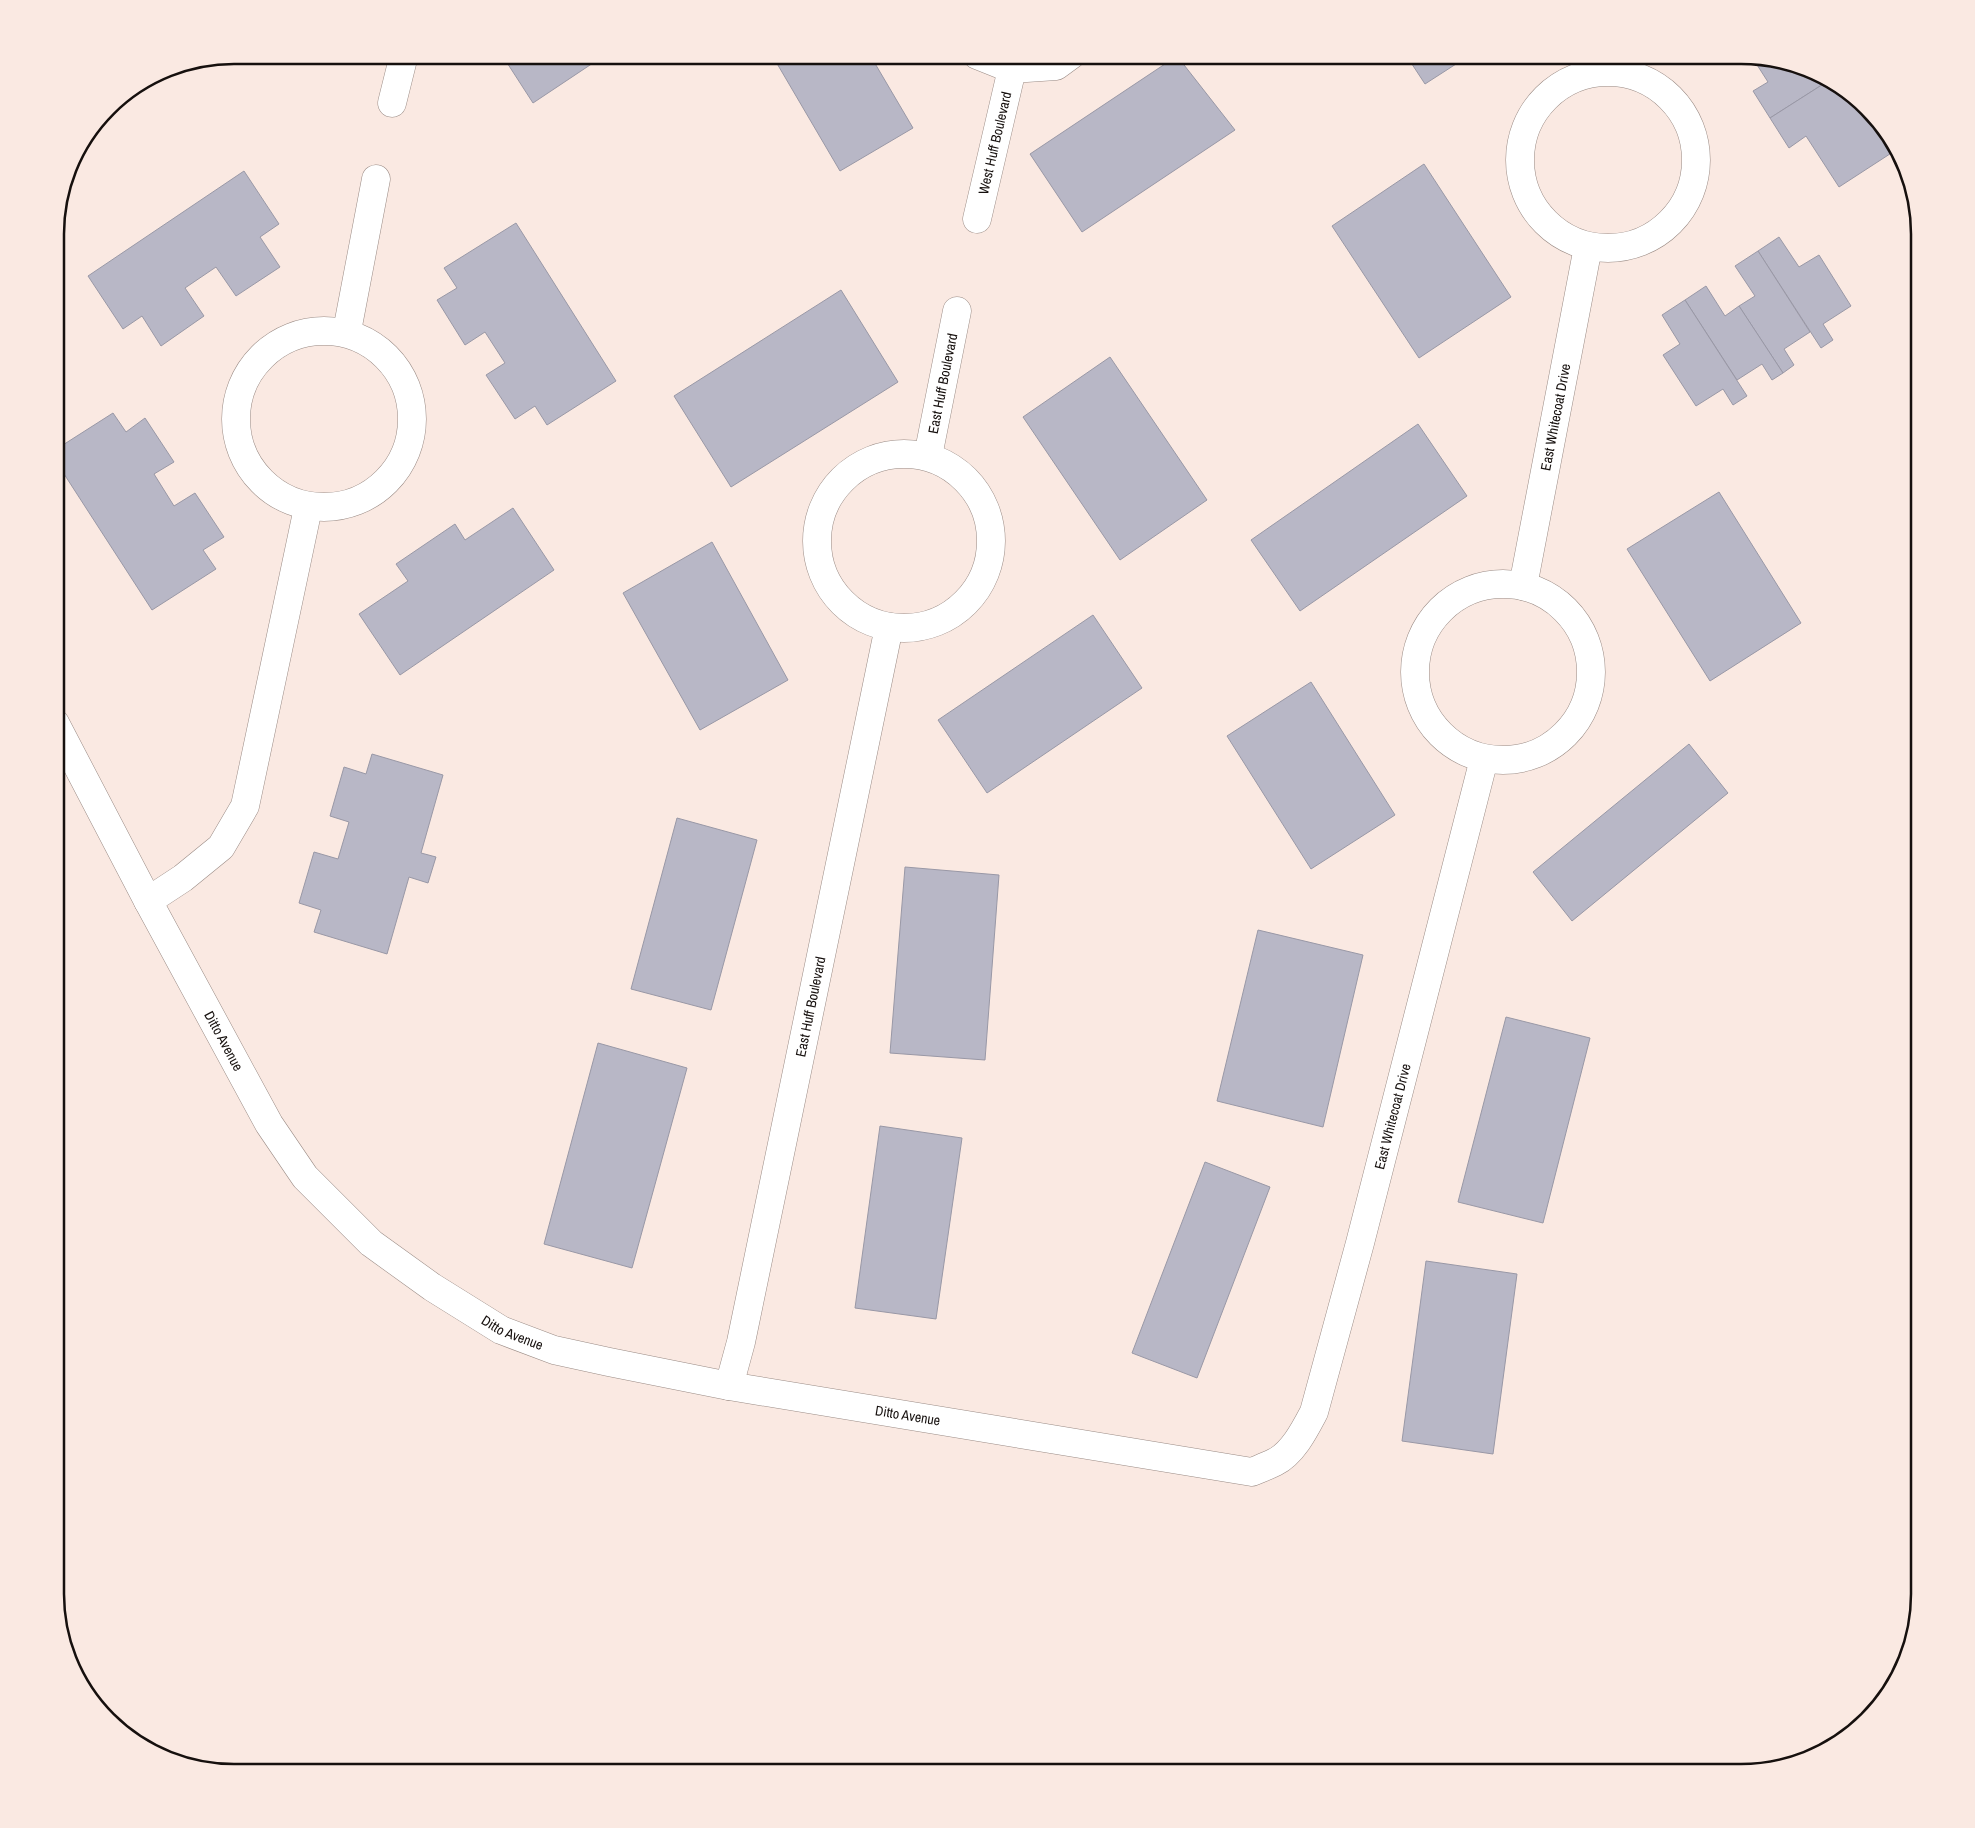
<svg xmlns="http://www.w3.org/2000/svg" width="1975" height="1828" viewBox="0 0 1975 1828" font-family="'Archivo Narrow',sans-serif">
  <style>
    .building { fill: #b8b7c6; stroke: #9998a6 }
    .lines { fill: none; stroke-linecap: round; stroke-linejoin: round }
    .minor-casing { stroke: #9a8b85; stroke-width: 29 }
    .minor { stroke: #fff; stroke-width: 28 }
    .labels { text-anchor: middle; stroke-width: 4; stroke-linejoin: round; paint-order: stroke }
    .street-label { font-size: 14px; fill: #16100e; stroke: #fae9e2 }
    .rim { fill: none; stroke: #16100e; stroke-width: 2.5 }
  </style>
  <rect width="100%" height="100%" fill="#fae9e2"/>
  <g class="building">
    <path d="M502 55H614L604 61 602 57 533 103Z"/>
    <path d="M772 55H870L913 128 840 171Z"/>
    <path d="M1406 55H1470L1425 84Z"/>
    <path d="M1177 56 1235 130 1082 232 1030 154Z"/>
    <path d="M1752 57 1810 69 1828 81 1770 118 1753 91 1768 82Z"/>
    <path d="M1828 81 1868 108 1896 150 1839 187 1806 136 1789 148 1770 118Z"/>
    <path d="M1424 164 1511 297 1419 358 1332 226Z"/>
    <path d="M244 171 279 224 260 237 280 267 236 296 216 267 185 288 204 316 161 346 142 316 123 329 88 276Z"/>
    <path d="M516 223 616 381 547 425 535 406 515 419 486 375 505 363 485 332 465 345 437 300 457 288 444 268Z"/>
    <path d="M1779 237 1799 267 1819 255 1851 306 1823 324 1833 340 1821 348 1758 251Z"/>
    <path d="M1758 251 1810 332 1784 349 1794 365 1783 373 1739 306 1755 296 1735 266Z"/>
    <path d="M1706 286 1725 316 1739 306 1783 373 1772 380 1762 364 1737 380 1685 300Z"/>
    <path d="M841 290 898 382 731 487 674 396Z"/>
    <path d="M1685 300 1747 396 1733 405 1723 389 1696 406 1663 355 1680 344 1662 315Z"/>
    <path d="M1110 357 1207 500 1120 560 1023 417Z"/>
    <path d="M113 413 126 432 145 418 174 462 154 474 174 506 195 493 224 537 203 550 216 569 152 610 55 460V450Z"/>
    <path d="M1418 424 1467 496 1300 611 1251 540Z"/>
    <path d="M1719 492 1801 623 1710 681 1627 549Z"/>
    <path d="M513 508 554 570 400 675 359 614 408 581 396 564 455 524 465 540Z"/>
    <path d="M712 542 788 680 700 730 623 593Z"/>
    <path d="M1093 615 1142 688 987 793 938 720Z"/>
    <path d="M1311 682 1395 815 1311 869 1227 736Z"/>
    <path d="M1689 744 1728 793 1572 921 1533 872Z"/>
    <path d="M372 754 443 775 421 853 436 857 428 883 409 877 387 954 314 932 321 910 299 903 314 852 338 859 349 822 330 816 344 767 366 774Z"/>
    <path d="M677 818 757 840 711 1010 631 989Z"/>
    <path d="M905 867 999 875 985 1060 890 1053Z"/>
    <path d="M1258 930 1363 955 1323 1127 1217 1101Z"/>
    <path d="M1506 1017 1590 1038 1543 1223 1458 1202Z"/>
    <path d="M598 1043 687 1068 632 1268 544 1244Z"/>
    <path d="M880 1126 962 1138 936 1319 855 1308Z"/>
    <path d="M1205 1162 1270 1187 1197 1378 1132 1353Z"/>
    <path d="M1426 1261 1517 1274 1493 1454 1402 1441Z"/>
  </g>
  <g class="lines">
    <g class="minor-casing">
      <g id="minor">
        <path d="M977 55 1012 69 1056 66 1071 55"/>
        <circle cx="1608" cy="160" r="88"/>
        <path d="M392 103 404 55"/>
        <path id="s1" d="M977 219 1012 69"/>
        <circle cx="324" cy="419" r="88"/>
        <path d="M347 331 376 179"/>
        <circle cx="904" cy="541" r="87"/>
        <path id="s2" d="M928 456 957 311"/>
        <circle cx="1503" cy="672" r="88"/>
        <path id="s3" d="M1523 586 1588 247"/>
        <path id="s4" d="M55 723 148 901 269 1124 305 1177 371 1243 432 1287 501 1330 554 1350 609 1362 729 1386 1252 1472C1259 1469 1267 1466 1275 1462 1293 1453 1305 1429 1314 1412L1360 1243 1484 759"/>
        <path d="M148 901 183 878 221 847 245 806 308 508"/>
        <path id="s5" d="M729 1386 741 1342 889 627"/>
      </g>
    </g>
    <use href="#minor" class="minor"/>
  </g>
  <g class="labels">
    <g class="street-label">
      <text dy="5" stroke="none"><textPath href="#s1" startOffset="78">West Huff Boulevard</textPath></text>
      <text dy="5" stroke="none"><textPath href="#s2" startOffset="74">East Huff Boulevard</textPath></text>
      <text dy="5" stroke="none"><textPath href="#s3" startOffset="172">East Whitecoat Drive</textPath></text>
      <text dy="5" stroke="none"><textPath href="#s5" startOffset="388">East Huff Boulevard</textPath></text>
      <text dy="5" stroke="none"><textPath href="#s4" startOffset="360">Ditto Avenue</textPath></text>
      <text dy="5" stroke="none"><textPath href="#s4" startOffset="1929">East Whitecoat Drive</textPath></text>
      <text dy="5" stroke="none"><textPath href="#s4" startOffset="780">Ditto Avenue</textPath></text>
      <text dy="5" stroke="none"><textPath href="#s4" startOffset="1185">Ditto Avenue</textPath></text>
    </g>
  </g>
  <path d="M0 0H1975V1828H0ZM234 64H1741A170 170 0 0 1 1911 234V1594A170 170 0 0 1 1741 1764H234A170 170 0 0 1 64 1594V234A170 170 0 0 1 234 64Z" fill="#fae9e2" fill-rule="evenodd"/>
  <path class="rim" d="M234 64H1741A170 170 0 0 1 1911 234V1594A170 170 0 0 1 1741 1764H234A170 170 0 0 1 64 1594V234A170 170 0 0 1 234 64Z"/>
</svg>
